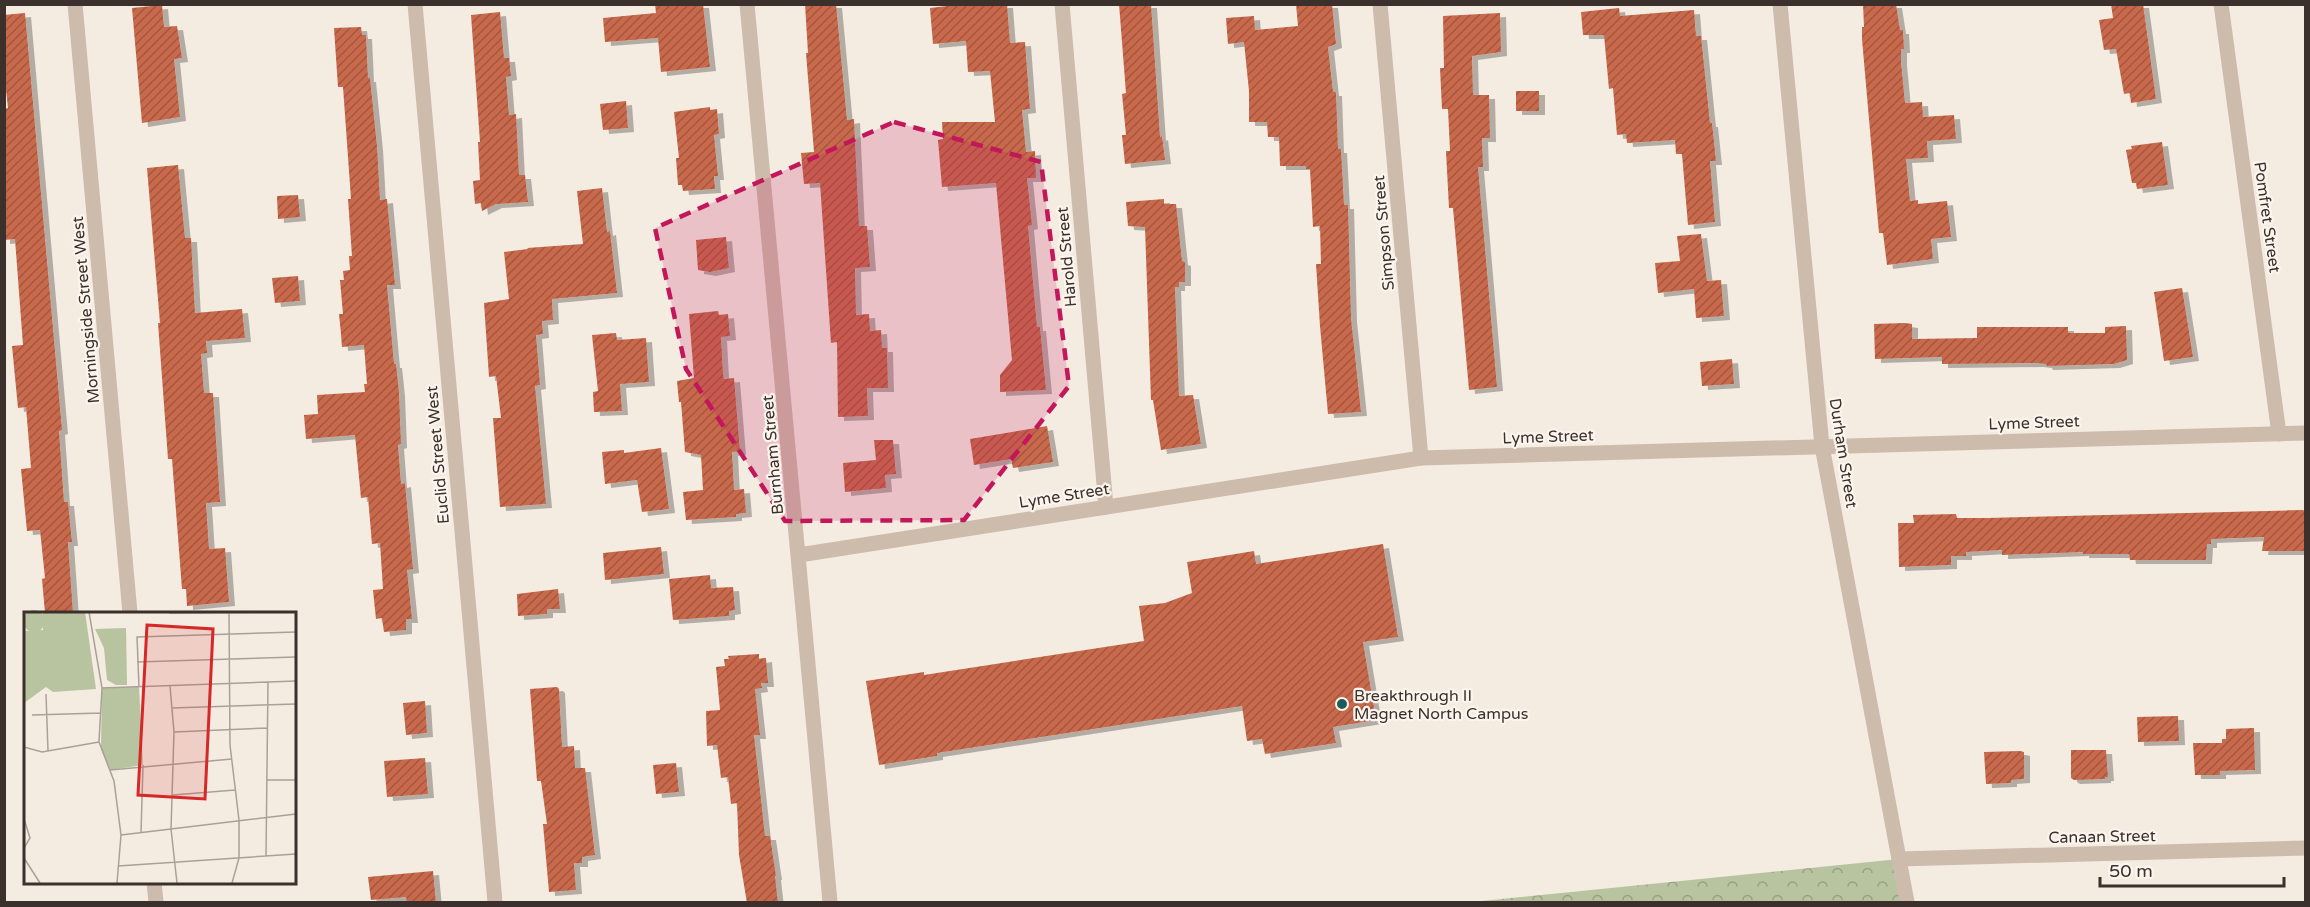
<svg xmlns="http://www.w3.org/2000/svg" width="2310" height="907" viewBox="0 0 2310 907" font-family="'Varela Round',sans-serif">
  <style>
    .forest { fill: url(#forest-crowns) }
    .building { fill: url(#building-hatch); filter: url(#shadow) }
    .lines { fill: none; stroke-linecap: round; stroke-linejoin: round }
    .street { stroke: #cdbbac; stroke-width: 15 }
    .marked { fill: #c2185b; fill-opacity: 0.2; stroke: #c2185b; stroke-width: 4.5; stroke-dasharray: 12 8; stroke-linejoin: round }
    .poi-dot { fill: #1f5a5e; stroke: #fbf5ee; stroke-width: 2 }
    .labels { text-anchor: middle; stroke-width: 4.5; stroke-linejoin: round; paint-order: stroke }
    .street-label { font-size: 16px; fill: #3b302b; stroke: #fbf5ee }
    .poi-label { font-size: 16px; fill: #3b302b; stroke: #fbf5ee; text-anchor: start }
    .inset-road { fill: none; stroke: #aaa098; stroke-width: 1.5 }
    .view { fill: #d62828; fill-opacity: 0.15; stroke: #d62828; stroke-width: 3 }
    .inset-edge { fill: none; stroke: #3b302b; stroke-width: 3 }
  </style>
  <defs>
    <pattern id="forest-crowns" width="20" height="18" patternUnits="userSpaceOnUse" patternTransform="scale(1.5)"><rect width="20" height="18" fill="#b8c4a0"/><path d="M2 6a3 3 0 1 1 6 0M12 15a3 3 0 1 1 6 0" fill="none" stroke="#97a083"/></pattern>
    <pattern id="building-hatch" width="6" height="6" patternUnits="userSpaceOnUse" patternTransform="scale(1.5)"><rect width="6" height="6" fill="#c8694b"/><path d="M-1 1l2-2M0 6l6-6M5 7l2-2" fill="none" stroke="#a4573f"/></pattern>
    <filter id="shadow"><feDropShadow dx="6" dy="4" stdDeviation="0" flood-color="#0004"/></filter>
  </defs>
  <rect width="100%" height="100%" fill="#f4ebe1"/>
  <path class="forest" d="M1899 859 1907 902H1472Z"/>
  <g class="building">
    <path d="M655 4H703L710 67 661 72 658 38 605 42 603 18 656 13Z"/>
    <path d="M805 4H836L847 120 854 119 859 226H867L870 267 855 268 856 315 869 314 870 331 881 330 882 348H887L888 388H867L868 416 838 417 837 342 831 343 820 183 804 184 801 153 814 152 806 53H808Z"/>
    <path d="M965 4H1007L1010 43 1025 42 1030 109 1022 110 1026 152 1035 151 1036 178H1027L1032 225 1028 226 1037 327H1040L1046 390 1000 392V375L1012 360 996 183 942 187 938 140 943 139 942 122H995L990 71 968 72 966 41 933 44 930 8Z"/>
    <path d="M1119 4H1151L1160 137 1162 136 1165 160 1125 164 1122 135H1126L1122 94 1126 93Z"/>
    <path d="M1296 4H1332L1336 44 1328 47 1333 92H1336L1338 149H1341L1344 205H1348L1351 318 1361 412 1328 414 1320 326 1316 264H1321L1320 226 1313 227 1310 169H1306V166H1280L1279 137H1268L1267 122H1249V91L1244 42 1228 44 1226 18 1254 16 1255 30 1298 26Z"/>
    <path d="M1863 4H1896L1900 30H1903L1904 49H1901V62L1905 103 1922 102 1923 117 1954 115 1956 139 1927 141 1928 158 1906 159 1910 201 1918 200V204L1947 201 1951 237 1931 239 1933 259 1887 265 1883 233H1879L1875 188 1862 39V27H1864Z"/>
    <path d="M2111 4H2143L2156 99 2131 103 2130 93 2124 94 2116 49 2104 50 2099 20 2113 18Z"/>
    <path d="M162 5 164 27 177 26 182 58 174 59 180 117 142 123 132 8Z"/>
    <path d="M1619 8 1620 16 1694 10 1696 36H1701L1710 123H1712L1716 161H1710L1715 222 1688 225 1682 154H1676L1675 140 1627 143 1626 134 1617 135 1613 88 1609 89 1604 35H1583L1581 12Z"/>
    <path d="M500 12 504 58H509L511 76 506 77 509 115 516 114 519 175H525L528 202 496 204 482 211 481 203 475 204 473 181 480 180 478 142H480L471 15Z"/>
    <path d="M25 13 62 430 59 431 64 502H68L72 542H68L73 613H45L42 579 45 578 40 530 27 531 21 469 31 468 26 407 18 408 12 346 23 345 15 239 4 240V109L8 108 4 71V15Z"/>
    <path d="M1500 13 1501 52 1472 56 1473 95H1489L1490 138H1482L1483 167H1478L1497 387 1469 390 1453 208H1449L1446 151H1450L1448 109H1442L1440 68H1444L1443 16Z"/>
    <path d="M361 27 362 35H366L368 78H370L377 146 380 200 387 199 392 253 395 285H387L394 364H396L399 392 401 444 398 445 401 484 405 483 413 569 407 570 412 619H406V630L384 632 382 618 376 619 373 590 383 589 380 543 372 544 368 497 361 498 355 435 306 439 304 415 318 414 317 395 365 392 364 384H367L364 345 342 347 341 334 339 314H343L340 280H344L343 271 350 270 349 256H352L348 199H351L343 87H338L334 28Z"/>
    <rect x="1516" y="91" width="23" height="20"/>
    <path d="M626 101 628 128 603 130 600 104Z"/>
    <path d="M710 107V110L717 109 719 134 714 135 718 176H714L715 189 683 191 682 185H678L676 158H679L674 112Z"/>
    <path d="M2162 142 2168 185 2137 189 2136 183H2132L2126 150 2132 149 2131 146Z"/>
    <path d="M178 165 185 238H191L195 313 242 309 245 338 206 341 207 353 201 354 204 393H213L220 502 206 503 209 549 225 548 229 602 187 606 186 589H182L172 459H168L158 323H160L147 168Z"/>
    <path d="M602 188 607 232 610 231 617 293 552 299 553 320 542 321 543 334 536 335 540 385 535 386 546 504 500 507 493 418H501L496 376 489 377 484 303 509 299 504 252 528 249 527 248 583 244 577 191Z"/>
    <path d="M298 195 300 217 278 219 277 196Z"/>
    <path d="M1164 199V204H1176L1182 261 1185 262V282H1179V287H1175L1179 396 1193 395 1201 444 1161 450 1153 400H1151L1145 227 1128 226 1126 202Z"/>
    <path d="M1701 234 1707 281 1721 280 1724 316 1696 318 1694 289 1658 293 1655 263 1680 261 1677 236Z"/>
    <path d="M726 237 729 268 710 272 698 270 696 240Z"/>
    <path d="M298 276 300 301 275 303 272 278Z"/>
    <path d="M2182 288 2193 357 2164 361 2154 292Z"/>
    <path d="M718 311 719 315 728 314 730 336 721 337 723 374 724 379 734 378 740 451 732 452 734 490 744 489 746 513 736 514V517L686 520 683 492 703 490 701 455 685 452 681 402H679L677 381 694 378 689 314Z"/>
    <path d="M1905 323 1912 324V339L1977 338V327H2068V333H2105V327L2126 326 2127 360 2114 364 2047 366 2046 364 2037 363 1942 364V357L1875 359 1874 324Z"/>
    <path d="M616 333 617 340 646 338 649 382 620 384 622 411 594 412 593 392 598 391 592 335Z"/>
    <path d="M1732 359 1734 384 1702 386 1700 362Z"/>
    <path d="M1047 426 1053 462 1013 468 1011 459 974 465 970 439Z"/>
    <path d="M874 440H893L896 474 885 475 886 488 845 492 843 463 876 460Z"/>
    <path d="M661 448 669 509 642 512 637 480 605 484 602 452 624 450V453Z"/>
    <path d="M2303 510 2306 512V551H2262L2264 537 2211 539V544H2207L2206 560H2130L2129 554H2083V552L2002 555V550L1966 552V556H1951V565L1899 567 1898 523H1914L1913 515 1956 514 1957 518H1988Z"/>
    <path d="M1383 544 1398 637 1363 642 1376 720 1333 727 1336 743 1265 754 1262 739 1247 741 1242 706 937 753V756L879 765 866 681 924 672V675L1144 641 1139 606 1165 603 1192 593 1187 562 1254 551 1256 564Z"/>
    <path d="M661 547 664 574 605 580 603 553Z"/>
    <path d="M710 575 711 588 733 587 735 610 729 611V616L673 620 669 579Z"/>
    <path d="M558 589 560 609H547V614L518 616 517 594Z"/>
    <path d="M759 654V659L766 658 768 683H761L762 688 755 689 760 735H754L765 836H770L776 876H775L778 903H747L739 855 737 803 731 804 728 777 721 778 717 745 707 746 706 711 720 710 716 667 725 666 724 659H729L728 656Z"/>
    <path d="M557 687 559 689 562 747 574 746 575 768H585L595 855 582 857V863H574L576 890 549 892 543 824H547L541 781H537L530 689Z"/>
    <path d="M425 701 427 733 406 735 403 703Z"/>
    <path d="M2178 716 2179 741 2138 742 2137 717Z"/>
    <path d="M2254 728 2255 770 2220 771V775H2195L2193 743H2222V739H2226V729Z"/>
    <path d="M2071 750H2106L2108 777H2105V779L2074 780 2071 778Z"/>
    <path d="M2020 751 2024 752V779L2011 780V783L1986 784 1984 752Z"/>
    <path d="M425 758 428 794 387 797 384 761Z"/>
    <path d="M676 763 679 792 656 794 653 765Z"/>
    <path d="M433 871 436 903H407L406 897 371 900 368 877Z"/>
  </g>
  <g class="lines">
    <g class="street">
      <path d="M75 4 130 613"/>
      <path d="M415 4 495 902"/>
      <path d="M747 4 830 902"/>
      <path d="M1062 4 1106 507"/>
      <path d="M1380 4 1421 458"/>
      <path d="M1780 4 1822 446 1907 902"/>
      <path d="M2221 4 2279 434"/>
      <path d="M799 555 1421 458 2306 433"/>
      <path d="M1899 859 2306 848"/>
      <path d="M154 882 156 902"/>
    </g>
  </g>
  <path class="marked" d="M894 122 1041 162 1069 386 964 520 785 521 686 369 655 228Z"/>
  <circle class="poi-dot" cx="1342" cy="704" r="6"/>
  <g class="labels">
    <g class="street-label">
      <text transform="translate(2268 217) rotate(82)" y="6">Pomfret Street</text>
      <text transform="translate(1383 233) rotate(-95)" y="6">Simpson Street</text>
      <text transform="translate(1066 257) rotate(-95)" y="6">Harold Street</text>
      <text transform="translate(85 310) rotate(-95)" y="6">Morningside Street West</text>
      <text transform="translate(2034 422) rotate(-2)" y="6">Lyme Street</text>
      <text transform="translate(1548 436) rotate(-2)" y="6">Lyme Street</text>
      <text transform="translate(1844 453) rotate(81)" y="6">Durham Street</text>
      <text transform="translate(437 455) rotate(-95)" y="6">Euclid Street West</text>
      <text transform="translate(772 455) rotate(-95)" y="6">Burnham Street</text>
      <text transform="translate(1064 495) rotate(-9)" y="6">Lyme Street</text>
      <text transform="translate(2102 836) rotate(-1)" y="6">Canaan Street</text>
    </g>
    <g class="poi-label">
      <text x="1354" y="701">Breakthrough II<tspan x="1354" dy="18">Magnet North Campus</tspan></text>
    </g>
  </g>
  <g transform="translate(24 612)">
    <rect width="272" height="272" fill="#f4ebe1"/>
    <path d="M19 0H61L72 77 29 80 22 75 0 91V19L19 18Z" fill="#b8c4a0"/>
    <path d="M-1 9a11 11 0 1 1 22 0a11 11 0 1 1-22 0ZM102 16 103 73H92L83 68 80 36 71 17ZM115 75 119 153 86 158 77 137 78 76Z" fill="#b8c4a0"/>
    <path d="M111 83V101L84 102 83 84ZM112 107 113 120 83 122 82 109Z" fill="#b8c4a0"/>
    <path class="inset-road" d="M65 0 78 76 75 130 90 169 97 223 93 271M145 1 246 0M205 2 206 133 215 208V246L208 271M113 50 272 45M146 74 150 120 147 217 153 271M115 75 113 25 272 20M78 76 272 69M22 82 24 139M148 96 272 92M8 103 77 101M150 120 243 116M0 135 18 140 75 130M86 158 208 147M243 168H272M149 183 211 178M0 207 6 226 0 236M117 221 119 153M97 223 272 202M242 244 244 70M0 246 16 271M94 254 272 242"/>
    <path class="view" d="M123 13 189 17 181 187 114 183Z"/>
    <rect width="272" height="272" class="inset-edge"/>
  </g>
  <rect width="2310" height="907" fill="none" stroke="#3b302b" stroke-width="12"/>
  <path d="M2100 877v9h184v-9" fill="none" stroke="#3b302b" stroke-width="3"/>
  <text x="2109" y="877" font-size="18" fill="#3b302b" stroke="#fbf5ee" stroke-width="4.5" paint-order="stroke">50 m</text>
</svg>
